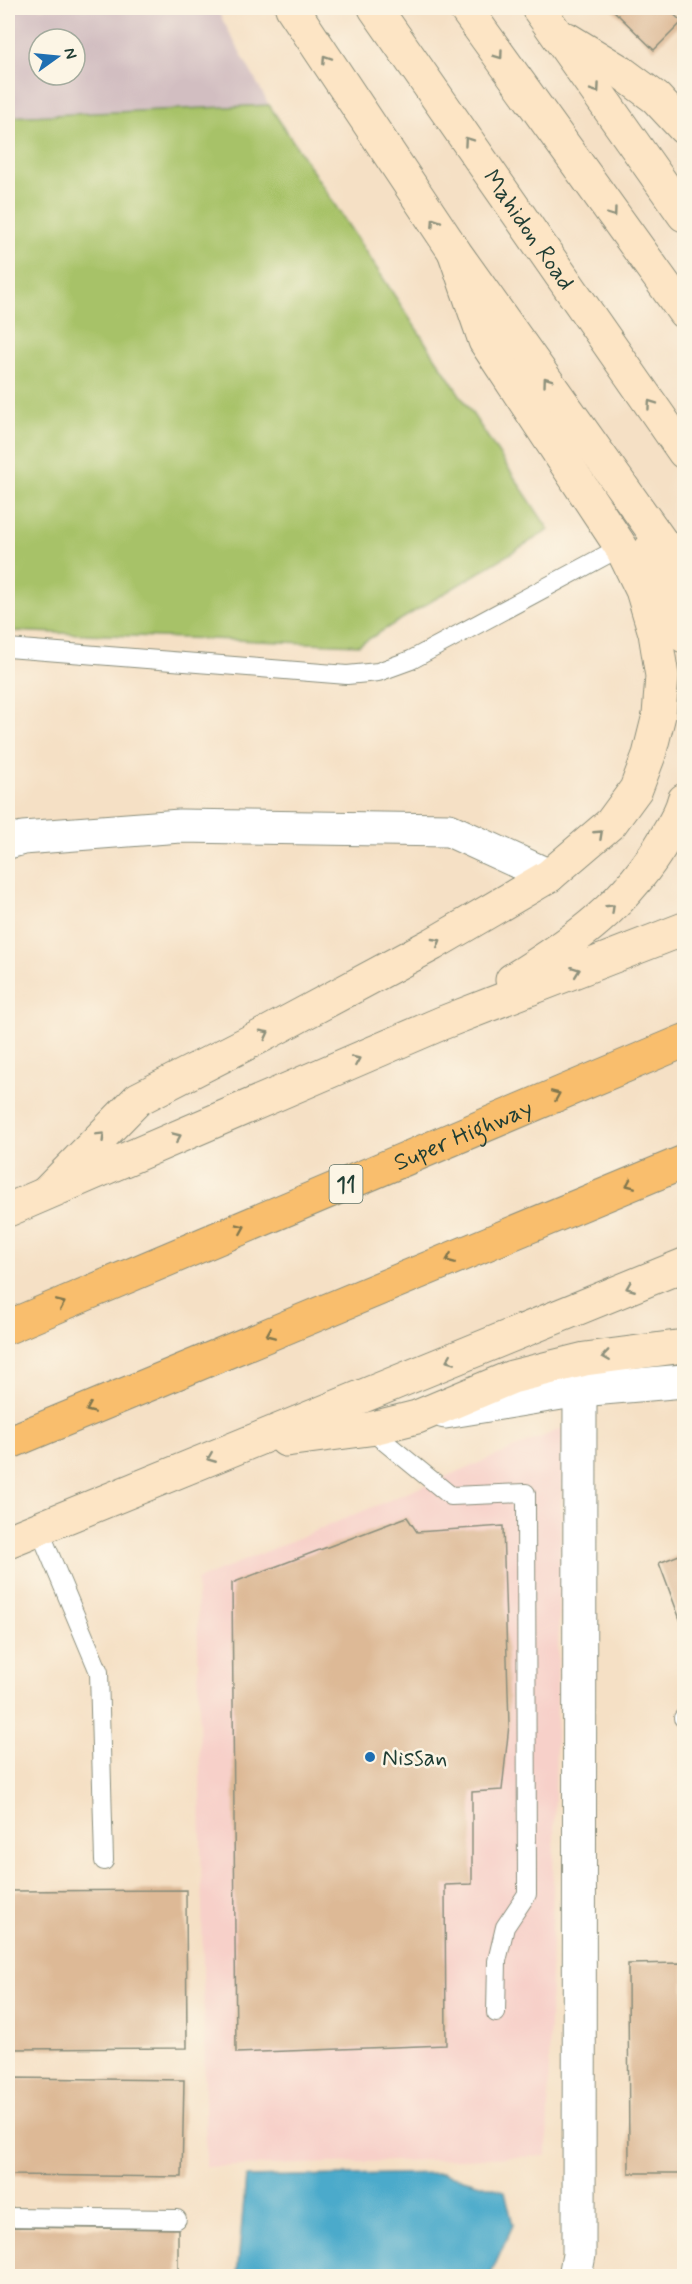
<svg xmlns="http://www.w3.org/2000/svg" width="692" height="2284" viewBox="0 0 692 2284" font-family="Mynerve,sans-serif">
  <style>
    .built { fill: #f7d0c9 }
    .industrial { fill: #d2bec1; fill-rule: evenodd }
    .green { fill: #a7c268; stroke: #63804e; stroke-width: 1.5 }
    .water { fill: #4caacb; stroke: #367480; stroke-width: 1.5 }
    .building { fill: #ddb996 }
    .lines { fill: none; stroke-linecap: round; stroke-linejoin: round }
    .service-casing { stroke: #8a8e7c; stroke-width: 20 }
    .minor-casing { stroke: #8a8e7c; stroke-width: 35 }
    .secondary-casing { stroke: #8a8e7c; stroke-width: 35 }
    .trunk-casing { stroke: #8a8e7c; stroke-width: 35 }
    .service { stroke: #fff; stroke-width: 18 }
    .minor { stroke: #fff; stroke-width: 33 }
    .secondary { stroke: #fde5c5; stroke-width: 33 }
    .trunk { stroke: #f9be6d; stroke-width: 33 }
    .oneway { stroke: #8e917c }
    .oneway2 { stroke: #81774e }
    .poi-dot { fill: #1f6fb2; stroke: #fcf5e5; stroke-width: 2 }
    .labels { text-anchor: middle; stroke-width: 5; stroke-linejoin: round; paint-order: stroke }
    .shield { fill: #fcf5e5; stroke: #617469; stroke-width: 1.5 }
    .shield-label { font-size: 22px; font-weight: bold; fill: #1f3d34 }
    .street-label { font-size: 24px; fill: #1f3d34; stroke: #fcf5e5 }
    .poi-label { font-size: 24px; fill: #1f3d34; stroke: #fcf5e5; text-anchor: start }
  </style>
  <rect width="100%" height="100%" fill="#fcf5e5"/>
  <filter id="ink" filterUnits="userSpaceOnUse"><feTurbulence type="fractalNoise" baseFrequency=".0167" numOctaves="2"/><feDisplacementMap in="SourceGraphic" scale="12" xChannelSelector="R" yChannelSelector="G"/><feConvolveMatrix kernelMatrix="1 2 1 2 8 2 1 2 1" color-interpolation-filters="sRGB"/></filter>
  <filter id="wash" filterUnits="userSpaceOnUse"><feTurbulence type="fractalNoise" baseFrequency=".008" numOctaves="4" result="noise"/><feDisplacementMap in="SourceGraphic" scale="24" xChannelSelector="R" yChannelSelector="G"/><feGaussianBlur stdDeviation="1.35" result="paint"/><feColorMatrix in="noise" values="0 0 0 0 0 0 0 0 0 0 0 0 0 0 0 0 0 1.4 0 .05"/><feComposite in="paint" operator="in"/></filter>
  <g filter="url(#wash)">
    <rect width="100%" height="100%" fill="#f5e0c5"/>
    <path class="built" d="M563 1428 547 2156 206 2167 197 1580Z"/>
    <path class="industrial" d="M8 8H216L269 105 8 117ZM39 39H75V75H39Z"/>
    <path class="green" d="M269 105 549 530 359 645 8 631V117Z"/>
    <path class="water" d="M442 2173 505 2191 513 2225 490 2276H237L246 2177Z"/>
    <g id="blocks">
      <g class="building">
        <path d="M611 8H667L682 22 654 50Z"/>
        <path d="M407 1517 417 1532 503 1526 509 1725 502 1790 472 1792V1884L445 1885 446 2045 236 2053 232 1583Z"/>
        <path d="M684 1553V1630L659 1563Z"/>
        <path d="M186 1890 187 2048 8 2049V1891Z"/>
        <path d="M684 1963V2173H629L628 1964Z"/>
        <path d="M8 2078 184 2080 182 2177 8 2175Z"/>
        <path d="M8 2227 178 2229V2276H8Z"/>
      </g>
    </g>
  </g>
  <g filter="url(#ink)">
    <use href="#blocks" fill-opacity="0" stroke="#8a8e7c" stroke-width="1.5"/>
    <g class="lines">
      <g class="service-casing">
        <g id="service">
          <path d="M8 648 347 675 378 672 411 660 621 547"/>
          <path d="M369 1429 451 1496 526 1493 527 1894 505 1927 497 1961 496 2013"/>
          <path d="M39 1529 99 1672 104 1861"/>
          <path d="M683 1718 684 1717"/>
          <path d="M8 2217 177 2219"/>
        </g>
      </g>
      <g class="minor-casing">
        <g id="minor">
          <path d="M8 842 23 838 180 826 449 830 549 876"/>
          <path d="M445 1412 580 1390 684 1381"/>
          <path d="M575 2276 579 2255 580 1390"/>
        </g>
      </g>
      <g class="secondary-casing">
        <g id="secondary">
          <path d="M292 8 454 251 684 574"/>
          <path id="s1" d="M375 8 684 452"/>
          <path d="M465 8 684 312"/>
          <path d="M538 8 684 215"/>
          <path d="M567 39 621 72 656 98 684 128"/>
          <path d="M650 550 661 571 684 636"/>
          <path d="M512 980C577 940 627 904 666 837 673 825 681 813 684 800"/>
          <path d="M46 1193 138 1099 271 1031 433 944 549 876 611 823 636 789 649 755 659 715 662 676 655 633 642 590 621 547 485 341 454 251"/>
          <path d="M8 1210 442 1023 684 929"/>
          <path d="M286 1440 369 1429 417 1417 512 1377 585 1359 684 1346"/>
          <path d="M8 1541 684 1265"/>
        </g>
      </g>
      <g class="trunk-casing">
        <g id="trunk">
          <path id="s2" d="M8 1327 684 1041"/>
          <path d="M8 1443 684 1162"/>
        </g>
      </g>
      <use href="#service" class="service"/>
      <use href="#minor" class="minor"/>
      <use href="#secondary" class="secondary"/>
      <use href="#trunk" class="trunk"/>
    </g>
    <defs><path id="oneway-chevron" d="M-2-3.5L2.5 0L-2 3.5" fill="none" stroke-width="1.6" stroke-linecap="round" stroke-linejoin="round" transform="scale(1.5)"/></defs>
    <g class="oneway">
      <use href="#oneway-chevron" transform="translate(499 55) rotate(54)"/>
      <use href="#oneway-chevron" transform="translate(326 59) rotate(-124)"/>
      <use href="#oneway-chevron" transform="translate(596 89) rotate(55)"/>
      <use href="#oneway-chevron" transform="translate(468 141) rotate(-125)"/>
      <use href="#oneway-chevron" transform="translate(613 213) rotate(54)"/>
      <use href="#oneway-chevron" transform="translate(435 222) rotate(-124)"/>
      <use href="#oneway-chevron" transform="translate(547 381) rotate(-126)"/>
      <use href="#oneway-chevron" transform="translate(651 404) rotate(-125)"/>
      <use href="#oneway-chevron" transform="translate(599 834) rotate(-43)"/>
      <use href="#oneway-chevron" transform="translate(611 908) rotate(-44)"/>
      <use href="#oneway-chevron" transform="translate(437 942) rotate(-30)"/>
      <use href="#oneway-chevron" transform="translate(576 971) rotate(-21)"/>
      <use href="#oneway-chevron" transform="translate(265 1034) rotate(-27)"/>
      <use href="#oneway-chevron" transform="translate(356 1060) rotate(-23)"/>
      <use href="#oneway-chevron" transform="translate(101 1136) rotate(-45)"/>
      <use href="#oneway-chevron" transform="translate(177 1137) rotate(-23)"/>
      <use href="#oneway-chevron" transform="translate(630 1287) rotate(158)"/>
      <use href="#oneway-chevron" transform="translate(606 1356) rotate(172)"/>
      <use href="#oneway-chevron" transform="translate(450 1360) rotate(158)"/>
      <use href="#oneway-chevron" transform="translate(211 1458) rotate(158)"/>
    </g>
    <g class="oneway2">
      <use href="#oneway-chevron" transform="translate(556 1095) rotate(-23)"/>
      <use href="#oneway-chevron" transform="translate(630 1184) rotate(157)"/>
      <use href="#oneway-chevron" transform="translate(241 1228) rotate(-23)"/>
      <use href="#oneway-chevron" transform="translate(450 1259) rotate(157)"/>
      <use href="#oneway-chevron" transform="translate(61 1304) rotate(-23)"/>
      <use href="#oneway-chevron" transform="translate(270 1334) rotate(157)"/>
      <use href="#oneway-chevron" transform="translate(90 1409) rotate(157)"/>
    </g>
  </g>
  <circle class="poi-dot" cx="370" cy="1757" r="6"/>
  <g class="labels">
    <rect class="shield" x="329.5" y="1165" width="33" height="38" rx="4.5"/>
    <g class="shield-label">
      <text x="346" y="1192">11</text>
    </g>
    <g class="street-label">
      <text dy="8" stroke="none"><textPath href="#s1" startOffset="270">Mahidon Road</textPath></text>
      <text dy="8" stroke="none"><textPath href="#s2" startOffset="494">Super Highway</textPath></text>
    </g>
    <g class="poi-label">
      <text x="382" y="1765">Nissan</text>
    </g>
  </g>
  <rect width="692" height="2284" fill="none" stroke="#fcf5e5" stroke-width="30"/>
  <g transform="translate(57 57) rotate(75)"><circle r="28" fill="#fcf5e5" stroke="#a4ab9e" stroke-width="1.5"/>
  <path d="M0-4.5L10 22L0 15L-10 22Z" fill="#1f6fb2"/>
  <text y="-9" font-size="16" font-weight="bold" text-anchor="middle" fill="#1f3d34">N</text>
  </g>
</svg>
